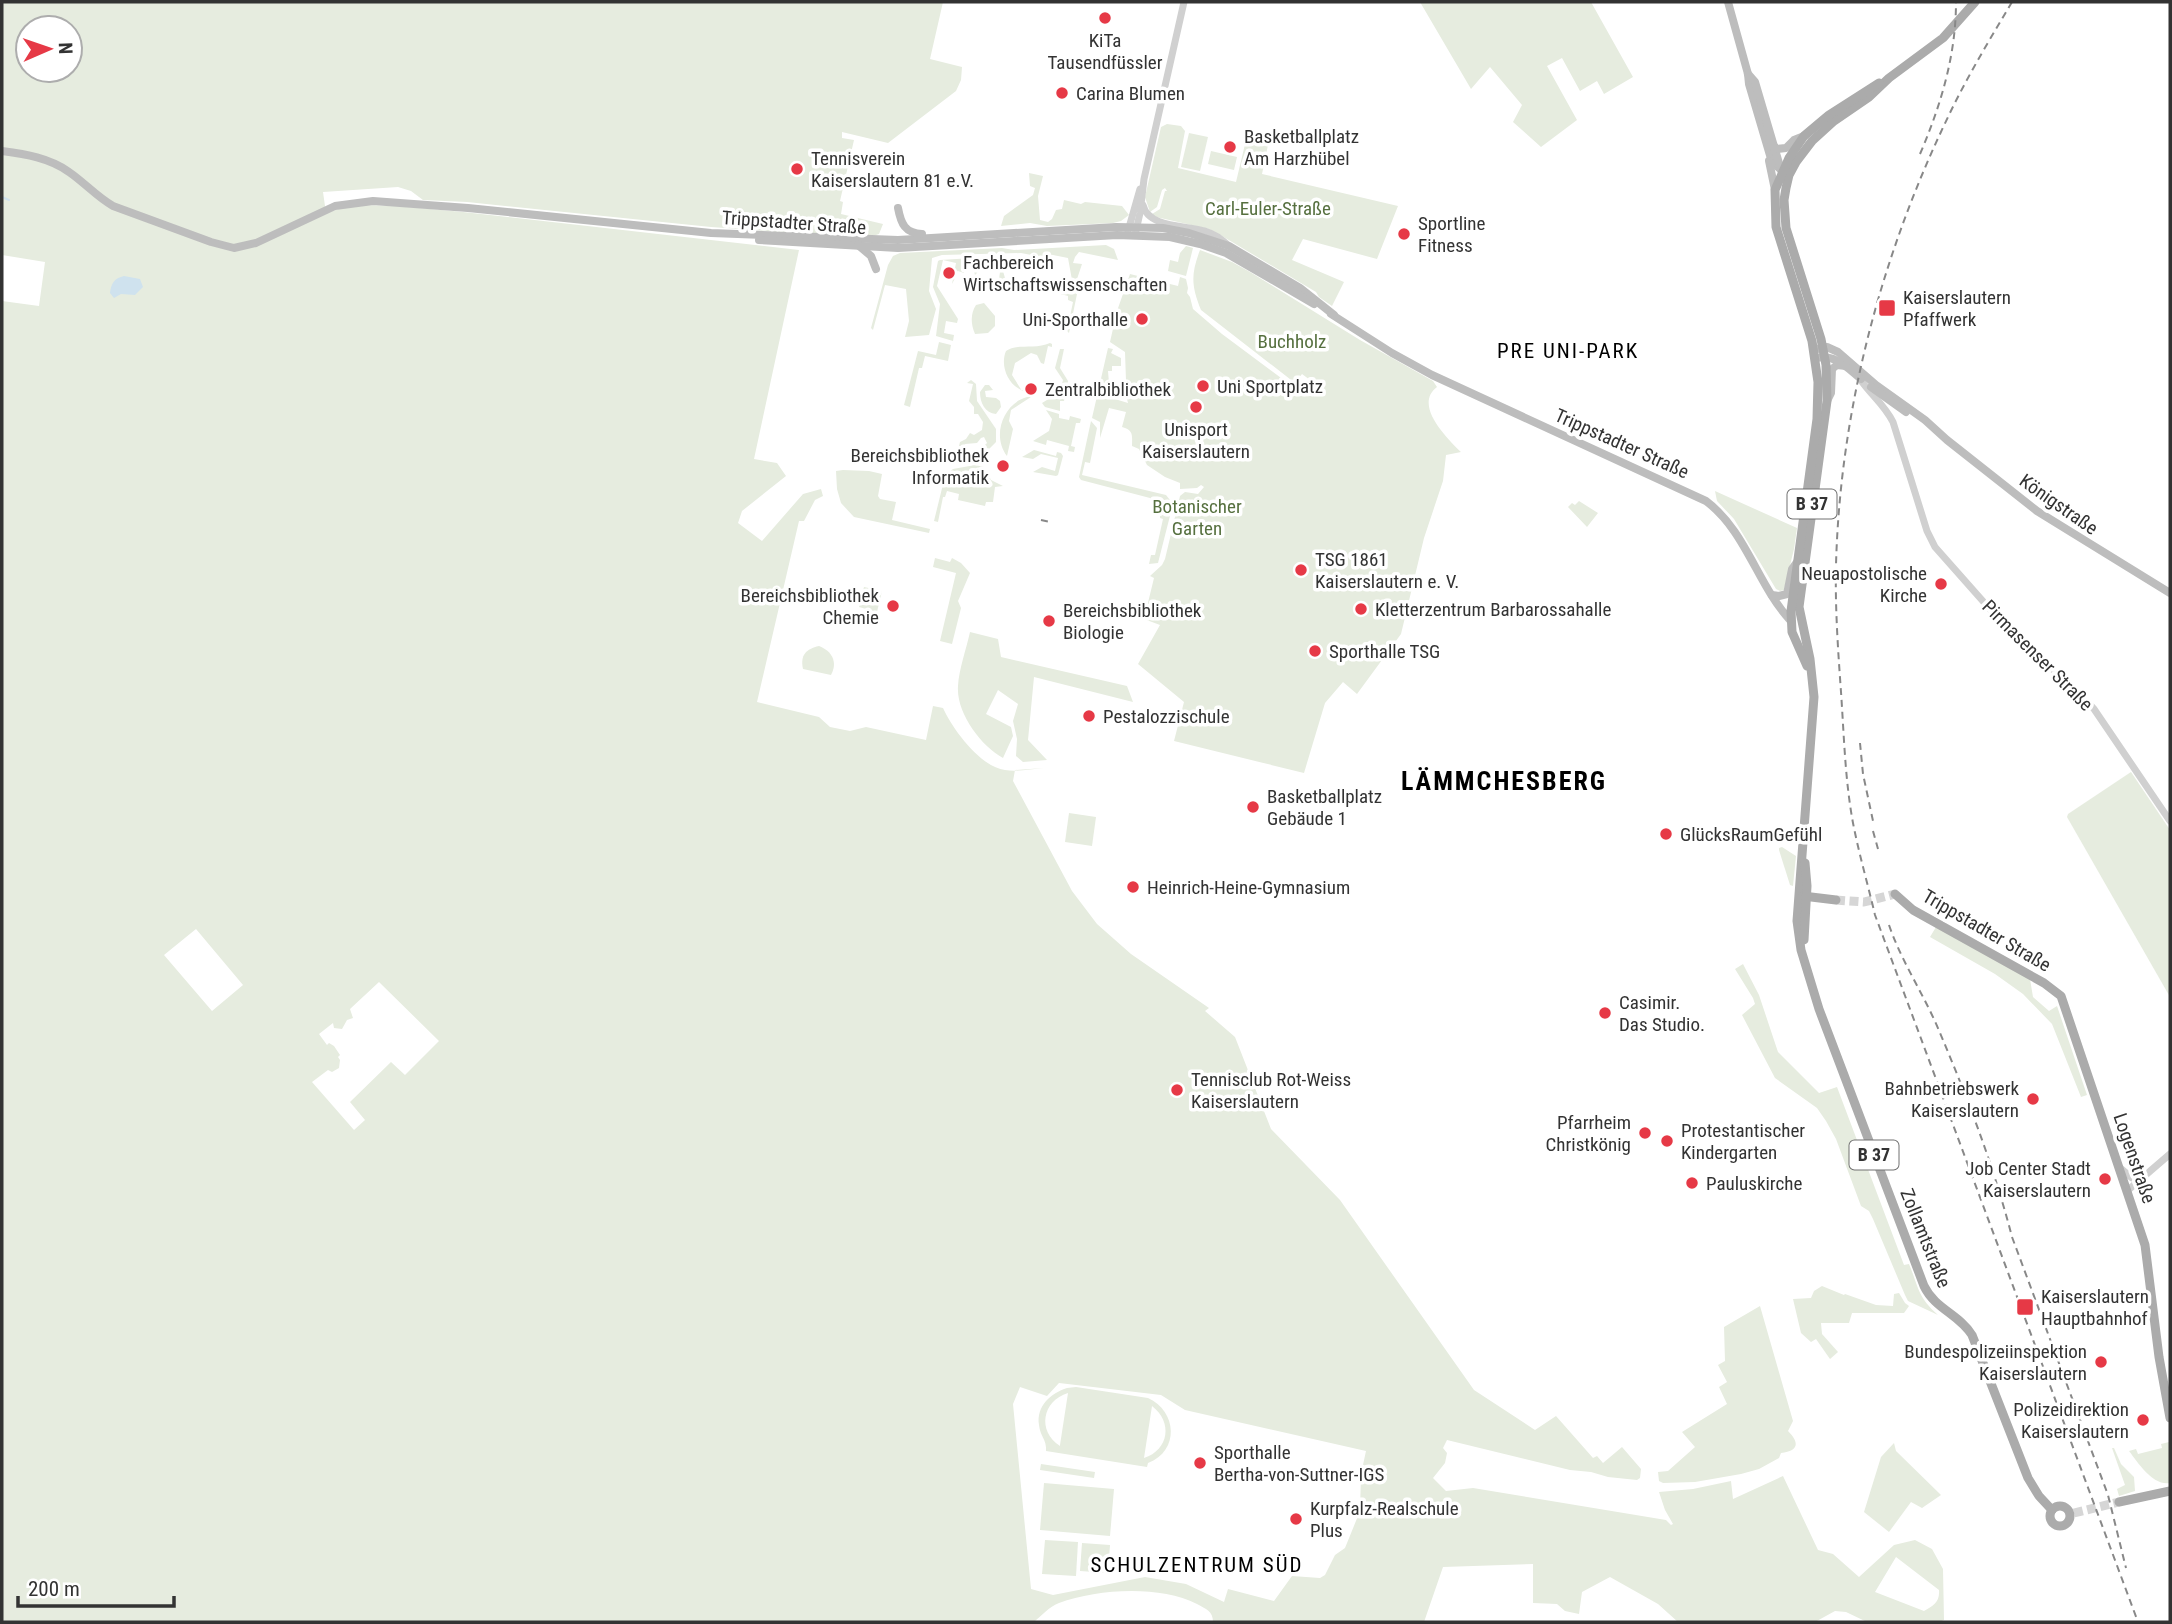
<svg xmlns="http://www.w3.org/2000/svg" width="2172" height="1624" viewBox="0 0 2172 1624" font-family="'Roboto Condensed',sans-serif">
  <style>
    .green { fill: #e6ecdf; fill-rule: evenodd }
    .water { fill: #cfe2ee }
    .lines { fill: none; stroke-linecap: round; stroke-linejoin: round }
    .stream { stroke: #cfe2ee; stroke-width: 2 }
    .primary-tunnel { stroke: #d6d6d6; stroke-width: 9; stroke-dasharray: 9 4.5; stroke-linecap: butt }
    .tertiary { stroke: #d0d0d0; stroke-width: 7 }
    .secondary { stroke: #bdbdbd; stroke-width: 8 }
    .primary { stroke: #ababab; stroke-width: 9 }
    .rail { stroke: #888; stroke-width: 2; stroke-dasharray: 7 5; stroke-linecap: butt }
    .poi-dot { fill: #e63946; stroke: #fff; stroke-width: 2.5 }
    .labels { text-anchor: middle; stroke-width: 7; stroke-linejoin: round; paint-order: stroke }
    .shield { fill: #fff; stroke: #707070; stroke-width: 2 }
    .shield-label { font-size: 18px; font-weight: bold; fill: #333 }
    .poi-label { font-size: 19px; fill: #333; stroke: #fff; text-anchor: start }
    .park-label { font-size: 19px; fill: #56703f; stroke: #fff }
    .street-label { font-size: 19px; fill: #333; stroke: #fff }
    .neighbourhood-label { font-size: 21px; letter-spacing: 2px; fill: #000; stroke: #fff }
    .district-label { font-size: 26px; font-weight: bold; letter-spacing: 2px; fill: #000; stroke: #fff }
  </style>
  <rect width="100%" height="100%" fill="#fff"/>
  <g class="green">
    <path d="M2 2H943L930 59 962 67 961 80 956 91 888 143 842 132V138L854 140 840 201 843 202 841 214 883 224 879 234 876 235H822L711 227 467 202 423 200 411 191 398 187 323 192 326 213 342 208 363 205 397 206 463 212 799 250 754 459 777 463 786 476 742 511 738 523 762 541 803 494 821 489 823 496 815 500 804 521H799L757 702 819 717 830 727 850 731 866 727 926 740 933 706 943 708C952 728 980 767 1005 770 1017 772 1031 769 1044 768L1015 770 1013 781 1072 891 1097 924 1131 954 1209 1008 1205 1011 1235 1037 1271 1129 1340 1200 1474 1390 1535 1430 1556 1416 1593 1458 1597 1456 1603 1463 1622 1447 1641 1469 1640 1478 1637 1480 1608 1477 1591 1472 1570 1470 1447 1440 1443 1448 1447 1453 1445 1463 1433 1478 1446 1491 1473 1488 1666 1520 1671 1525 1673 1524 1665 1510 1659 1492 1693 1489 1731 1481 1733 1499 1783 1476 1818 1550 1833 1554 1859 1577 1894 1545 1915 1540 1932 1549 1943 1569 1944 1620 1939 1622H1867L1846 1612 1835 1611 1815 1622H1678L1658 1604 1610 1577 1582 1592 1579 1614 1565 1611 1557 1604 1533 1603V1564L1443 1567 1424 1622H1213C1213 1611 1206 1609 1197 1604 1159 1585 1098 1589 1059 1603 1050 1606 1041 1616 1034 1622H2V301L39 306 45 262 2 255ZM28 28H70V70H28ZM196 929 243 985 212 1011 164 955ZM379 982 439 1041 405 1075 391 1062 350 1102 365 1120 354 1130 312 1082 328 1070 332 1072 339 1068 340 1060 338 1057 340 1055 334 1046 329 1043 327 1045 319 1034 333 1023 334 1028 342 1029 347 1020 353 1018 350 1009ZM1059 1383 1161 1395 1185 1410 1366 1451 1361 1474 1360 1511 1345 1548 1335 1555 1325 1575 1320 1578 1292 1576 1274 1601 1228 1589 1224 1602 1186 1584 1145 1577 1053 1595 1031 1589 1013 1404 1020 1387 1047 1396ZM1896 1557 1939 1590C1940 1602 1933 1606 1924 1611L1875 1592Z"/>
    <path d="M1420 2H1591L1633 77 1604 94 1597 81 1580 91 1562 58 1547 66 1577 120 1541 147 1513 122 1522 105 1490 67 1471 89Z"/>
    <path d="M1167 124 1181 126 1185 131 1178 168 1236 182 1246 140 1268 145 1262 174 1398 206 1377 259 1303 239 1292 260 1344 282 1332 306 1319 297 1316 292 1222 236 1209 229 1156 217 1152 214 1160 209 1165 191H1167L1165 188 1162 190 1157 207 1150 212 1145 197 1161 127Z"/>
    <path d="M1189 133 1208 137 1200 171 1181 167Z"/>
    <path d="M1211 151 1237 157 1234 170 1208 164Z"/>
    <path d="M1029 173 1043 176 1038 196 1040 220 1048 222 1052 219 1056 210 1062 209 1064 200 1081 204 1085 202 1122 206 1129 215 1121 221 1113 223 1047 226 1030 223 1001 226 1004 216 1033 195 1035 188 1030 186Z"/>
    <path d="M1106 245 1114 249 1118 260 1079 252 1075 257 1073 263 1082 264 1075 285 1072 280 1068 258 1048 254 1047 258 1021 253 942 255 932 258 929 291 936 309 929 335 905 337 909 321 906 289 885 285 873 330 871 328 888 265 893 256 900 253 1002 248 1014 250Z"/>
    <path d="M1186 246 1193 248 1186 276 1168 271 1170 260 1178 262 1180 253Z"/>
    <path d="M1200 250 1232 262 1250 272 1360 340 1433 381 1437 387C1413 405 1447 438 1461 452L1446 455 1443 481 1424 538 1401 634 1357 694 1343 682 1325 703 1304 773 1174 741 1184 702 1138 664 1160 625 1144 619 1154 578 1150 576 1162 565 1165 559 1180 496 1185 492 1198 494 1204 487 1201 485 1197 488 1180 489V483L1165 477 1147 465 1139 449 1132 446C1132 436 1134 430 1122 427L1126 412 1109 408 1100 438V422L1092 418 1108 348 1113 349 1111 353 1121 358V366H1112V371H1108L1109 383 1105 396 1128 403 1126 395 1121 391 1126 381 1125 352 1110 342 1117 311 1130 274 1178 286 1180 277 1186 279 1188 288 1187 293 1190 297 1193 309 1222 334 1300 392 1310 380 1302 374 1295 383 1201 310C1191 285 1191 274 1200 250Z"/>
    <path d="M989 257 1001 264 1005 278 1000 285C992 287 988 291 980 291L979 284H993L999 279 1000 272 996 264C983 257 979 267 975 277L974 268 969 265 965 266 964 273 958 271 955 272V278L952 284 956 263 943 260 937 286 958 319 957 323 946 321 944 333 954 335 953 341 936 336 940 304 933 287 938 261 940 260Z"/>
    <path d="M1065 279 1068 282 1065 284 1068 290 1071 289 1077 294 1069 333 1067 331 1073 302 1068 300V296L1053 292 1055 281 1063 283Z"/>
    <path d="M984 303 995 316V326L988 333 975 334C971 325 970 314 976 305Z"/>
    <path d="M939 342 951 345 948 361 925 356 922 368H919L910 407 904 405 918 351 936 355Z"/>
    <path d="M1050 343 1052 344V347L1048 346 1044 364 1041 363 1037 355 1031 353 1015 363 1012 375 1022 391 1034 392C1014 395 998 370 1006 351 1017 343 1035 350 1050 343Z"/>
    <path d="M1060 349H1064L1060 368 1068 381 1064 401H1060V411L1045 407 1042 403 1060 392 1063 380 1055 368Z"/>
    <path d="M971 380 976 384 977 401 996 429V442L989 449 983 447 987 443 984 437 981 438 977 443 965 444 968 458H974V452L978 450 982 454 979 462 961 464 951 461 950 457 956 458 960 442 966 439 970 433 974 435 982 430 983 422 978 414H974V407L969 401 973 384 967 383Z"/>
    <path d="M985 385H989L993 390 985 391 986 397 996 398 1000 401 1001 407 996 414C985 413 980 403 980 392Z"/>
    <path d="M1027 397H1031L1011 410 1009 421 1013 429 1007 456C991 435 1004 403 1027 397Z"/>
    <path d="M1046 410 1059 414V418L1069 420 1070 416 1081 419 1080 423H1076L1071 446 1075 447 1074 452 1068 451 1069 446 1047 440 1046 445 1033 441 1049 431 1052 419Z"/>
    <path d="M1091 421 1097 428 1090 463 1085 462 1082 475 1166 495 1173 504 1158 563 1149 564 1151 555H1155L1163 519 1160 518C1160 508 1158 503 1150 498L1081 480 1079 477Z"/>
    <path d="M1034 450 1056 456 1057 452 1061 453 1063 456 1058 475 1056 476 1033 472 1042 467 1055 471 1058 458 1041 454 1033 459 1022 457Z"/>
    <path d="M975 465 984 467 991 480 1003 486 995 487 993 502H986L985 506 958 500 959 494 947 491 945 497H943L938 522 934 521 945 476 953 469Z"/>
    <path d="M843 470 869 471 882 474 878 496 880 499 896 502 892 520 930 529 929 533 854 517 841 503 837 489 836 471Z"/>
    <path d="M1715 491 1797 528 1794 549 1784 590 1780 591 1776 589 1734 519 1717 501Z"/>
    <path d="M1579 501 1598 513 1587 527 1568 507 1572 503 1575 505Z"/>
    <path d="M935 558 950 562 952 558 961 563 970 573 958 601 961 608 952 644 940 641 956 573 933 567Z"/>
    <path d="M864 587 882 591 877 612 859 607Z"/>
    <path d="M970 632 998 639 1001 657 1127 686 1133 702 1034 677 1028 740 1047 760 1023 762 1016 756 1017 739 1013 721 1018 704 998 690 986 714 1011 727 1013 736 1003 758C981 746 956 713 958 686 959 669 966 650 970 632Z"/>
    <path d="M819 646C832 651 838 662 831 675L803 669C800 655 806 649 819 646Z"/>
    <path d="M2131 772 2170 830V997L2067 817 2068 814Z"/>
    <path d="M1069 813 1096 817 1092 846 1065 842Z"/>
    <path d="M1782 847 1796 856 1793 886 1790 885 1779 850V848Z"/>
    <path d="M1936 927 2030 979 2033 997 2049 1011 2057 1006 2087 1095 2081 1097 2052 1024 2023 994 1995 974 1930 937Z"/>
    <path d="M1743 964 1759 995 1778 1052 1819 1093 1837 1087 1904 1265 1909 1264C1919 1288 1917 1296 1938 1315L1908 1301 1905 1295 1873 1219 1869 1211 1861 1206 1836 1139 1826 1121 1817 1108 1775 1078 1742 1015 1755 1004 1753 998 1735 969Z"/>
    <path d="M1822 1286 1844 1295 1845 1294 1876 1305 1893 1306 1894 1294 1899 1293 1905 1303 1909 1306 1904 1313H1852L1849 1323H1821L1822 1334 1838 1352 1830 1359 1816 1339 1811 1342 1801 1333 1793 1299 1811 1298 1814 1291Z"/>
    <path d="M1760 1306 1793 1421 1788 1431C1801 1444 1797 1451 1781 1453L1779 1458 1759 1469 1741 1474 1695 1482 1663 1483 1659 1481 1658 1472 1668 1471 1695 1447 1682 1432 1727 1404 1719 1387 1727 1382 1718 1365 1725 1361 1724 1327Z"/>
    <path d="M1067 1388 1076 1387 1148 1398C1177 1411 1180 1451 1148 1463L1147 1467 1046 1451C1047 1440 1040 1436 1039 1425 1036 1406 1051 1393 1067 1388ZM1068 1393 1060 1445V1446C1037 1431 1042 1401 1068 1393ZM1152 1406C1173 1422 1169 1450 1144 1458Z"/>
    <path d="M2169 1442 2170 1483C2153 1486 2139 1464 2129 1451L2136 1449 2138 1454 2162 1448 2161 1444Z"/>
    <path d="M1894 1443 1896 1451 1941 1495 1922 1508 1911 1502 1889 1532 1864 1512 1881 1457Z"/>
    <path d="M2112 1448H2114L2121 1464 2134 1477 2135 1491 2119 1496 2117 1489 2125 1485Z"/>
    <path d="M1041 1464 1095 1472 1094 1478 1040 1470Z"/>
    <path d="M1044 1483 1114 1489 1110 1536 1040 1530Z"/>
    <path d="M1045 1540 1078 1542 1076 1576 1042 1574Z"/>
    <path d="M1082 1543 1110 1545 1108 1573 1080 1571Z"/>
  </g>
  <path class="water" d="M124 276 140 279 143 287 135 295 121 294 114 298 110 293C111 283 115 278 124 276Z"/>
  <g class="lines">
    <path class="stream" d="M2 197 9 200"/>
    <g class="primary-tunnel">
      <path d="M1836 900 1864 902 1895 894"/>
      <path d="M2074 1513 2119 1502"/>
    </g>
    <g class="tertiary">
      <path d="M1143 205C1148 228 1186 225 1205 231 1215 234 1221 239 1229 246"/>
      <path d="M1128 231 1140 189"/>
      <path d="M1135 235 1140 213 1144 179 1184 2"/>
      <path d="M1860 379C1870 394 1884 404 1893 422L1927 531 1935 547 2012 634 2071 685 2094 709 2170 821"/>
      <path d="M2119 1167 2132 1178H2139L2144 1176"/>
      <path d="M2127 1191 2170 1154"/>
    </g>
    <g class="secondary">
      <path d="M1728 2 1748 74 1749 84 1772 162 1786 174"/>
      <path d="M1748 74 1755 82 1781 170"/>
      <path d="M1772 144 1777 149 1786 148 1794 140 1804 136"/>
      <path d="M2 151C25 154 50 158 69 172 85 183 97 197 113 206L211 242 234 248 256 243 335 206 373 201 468 208 711 233 792 236 898 240 1116 227 1163 228 1189 233 1229 246 1300 288 1334 315"/>
      <path d="M1769 161 1775 190"/>
      <path d="M898 208C901 224 905 233 922 234"/>
      <path d="M759 240 898 248 1117 235 1170 237 1200 244 1226 253 1314 304"/>
      <path d="M858 245 871 256 876 269"/>
      <path d="M1331 314 1392 353 1432 375 1706 501C1746 531 1757 584 1790 620"/>
      <path d="M1817 349 1827 347 1838 352 1876 385 1925 420 1947 440 2037 511 2170 593"/>
      <path d="M1816 358C1836 354 1846 367 1861 379"/>
      <path d="M1871 387 1906 412"/>
      <path d="M1827 401 1831 393 1832 369 1837 365 1846 366"/>
      <path d="M1772 595 1779 596 1787 594 1792 569 1797 562"/>
    </g>
    <g class="primary">
      <path d="M1975 2 1943 38 1889 78 1869 97 1834 121 1812 141 1796 162 1789 175 1786 188 1784 200 1786 228 1821 339 1826 365 1827 401 1799 607 1810 659 1814 697 1797 921 1801 950 1819 1009 1924 1286C1935 1309 1959 1314 1972 1335L2028 1478 2039 1496 2052 1510"/>
      <path d="M1807 666 1792 632 1791 611 1817 419 1818 382 1812 341 1776 227 1775 190 1789 158 1804 136 1829 115 1879 83"/>
      <path d="M1895 894 1913 910 2044 983 2061 996 2145 1245 2159 1357 2170 1418"/>
      <path d="M1803 896 1836 900"/>
      <path d="M1804 940 1807 886 1805 863"/>
      <path d="M2119 1502 2170 1491"/>
      <circle cx="2060" cy="1516" r="10"/>
    </g>
    <g class="rail">
      <path d="M2012 2C1990 39 1967 77 1948 117 1881 256 1840 411 1836 565 1835 607 1838 650 1841 692 1844 735 1845 780 1853 823 1859 854 1868 885 1875 915L2138 1622"/>
      <path d="M1920 154C1941 105 1956 55 1956 2"/>
      <path d="M1041 520 1050 522"/>
      <path d="M1860 743 1863 774 1873 821"/>
      <path d="M1873 831 1878 849"/>
      <path d="M1889 925C1902 963 1925 996 1940 1033 1968 1099 1994 1167 2012 1237L2108 1495 2126 1568"/>
    </g>
  </g>
  <g class="poi-dot">
    <circle cx="1105" cy="18" r="7"/>
    <circle cx="1062" cy="93" r="7"/>
    <circle cx="1230" cy="147" r="7"/>
    <circle cx="797" cy="169" r="7"/>
    <circle cx="1404" cy="234" r="7"/>
    <circle cx="949" cy="273" r="7"/>
    <rect x="1878" y="299" width="18" height="18" rx="3.5"/>
    <circle cx="1142" cy="319" r="7"/>
    <circle cx="1203" cy="386" r="7"/>
    <circle cx="1031" cy="389" r="7"/>
    <circle cx="1196" cy="407" r="7"/>
    <circle cx="1003" cy="466" r="7"/>
    <circle cx="1301" cy="570" r="7"/>
    <circle cx="1941" cy="584" r="7"/>
    <circle cx="893" cy="606" r="7"/>
    <circle cx="1361" cy="609" r="7"/>
    <circle cx="1049" cy="621" r="7"/>
    <circle cx="1315" cy="651" r="7"/>
    <circle cx="1089" cy="716" r="7"/>
    <circle cx="1253" cy="807" r="7"/>
    <circle cx="1666" cy="834" r="7"/>
    <circle cx="1133" cy="887" r="7"/>
    <circle cx="1605" cy="1013" r="7"/>
    <circle cx="1177" cy="1090" r="7"/>
    <circle cx="2033" cy="1099" r="7"/>
    <circle cx="1645" cy="1133" r="7"/>
    <circle cx="1667" cy="1141" r="7"/>
    <circle cx="2105" cy="1179" r="7"/>
    <circle cx="1692" cy="1183" r="7"/>
    <rect x="2016" y="1298" width="18" height="18" rx="3.5"/>
    <circle cx="2101" cy="1362" r="7"/>
    <circle cx="2143" cy="1420" r="7"/>
    <circle cx="1200" cy="1463" r="7"/>
    <circle cx="1296" cy="1519" r="7"/>
  </g>
  <g class="labels">
    <g class="shield">
      <rect x="1787.5" y="489.5" width="49" height="29" rx="5"/>
      <rect x="1849.5" y="1140.5" width="49" height="29" rx="5"/>
    </g>
    <g class="shield-label">
      <text x="1812" y="510">B 37</text>
      <text x="1874" y="1161">B 37</text>
    </g>
    <g class="poi-label">
      <text x="1105" y="47" text-anchor="middle">KiTa<tspan x="1105" dy="22">Tausendfüssler</tspan></text>
      <text x="1076" y="100">Carina Blumen</text>
      <text x="1244" y="143">Basketballplatz<tspan x="1244" dy="22">Am Harzhübel</tspan></text>
      <text x="811" y="165">Tennisverein<tspan x="811" dy="22">Kaiserslautern 81 e.V.</tspan></text>
      <text x="1418" y="230">Sportline<tspan x="1418" dy="22">Fitness</tspan></text>
      <text x="963" y="269">Fachbereich<tspan x="963" dy="22">Wirtschaftswissenschaften</tspan></text>
      <text x="1903" y="304">Kaiserslautern<tspan x="1903" dy="22">Pfaffwerk</tspan></text>
      <text x="1128" y="326" text-anchor="end">Uni-Sporthalle</text>
      <text x="1217" y="393">Uni Sportplatz</text>
      <text x="1045" y="396">Zentralbibliothek</text>
      <text x="1196" y="436" text-anchor="middle">Unisport<tspan x="1196" dy="22">Kaiserslautern</tspan></text>
      <text x="989" y="462" text-anchor="end">Bereichsbibliothek<tspan x="989" dy="22">Informatik</tspan></text>
      <text x="1315" y="566">TSG 1861<tspan x="1315" dy="22">Kaiserslautern e. V.</tspan></text>
      <text x="1927" y="580" text-anchor="end">Neuapostolische<tspan x="1927" dy="22">Kirche</tspan></text>
      <text x="879" y="602" text-anchor="end">Bereichsbibliothek<tspan x="879" dy="22">Chemie</tspan></text>
      <text x="1375" y="616">Kletterzentrum Barbarossahalle</text>
      <text x="1063" y="617">Bereichsbibliothek<tspan x="1063" dy="22">Biologie</tspan></text>
      <text x="1329" y="658">Sporthalle TSG</text>
      <text x="1103" y="723">Pestalozzischule</text>
      <text x="1267" y="803">Basketballplatz<tspan x="1267" dy="22">Gebäude 1</tspan></text>
      <text x="1680" y="841">GlücksRaumGefühl</text>
      <text x="1147" y="894">Heinrich-Heine-Gymnasium</text>
      <text x="1619" y="1009">Casimir.<tspan x="1619" dy="22">Das Studio.</tspan></text>
      <text x="1191" y="1086">Tennisclub Rot-Weiss<tspan x="1191" dy="22">Kaiserslautern</tspan></text>
      <text x="2019" y="1095" text-anchor="end">Bahnbetriebswerk<tspan x="2019" dy="22">Kaiserslautern</tspan></text>
      <text x="1631" y="1129" text-anchor="end">Pfarrheim<tspan x="1631" dy="22">Christkönig</tspan></text>
      <text x="1681" y="1137">Protestantischer<tspan x="1681" dy="22">Kindergarten</tspan></text>
      <text x="2091" y="1175" text-anchor="end">Job Center Stadt<tspan x="2091" dy="22">Kaiserslautern</tspan></text>
      <text x="1706" y="1190">Pauluskirche</text>
      <text x="2041" y="1303">Kaiserslautern<tspan x="2041" dy="22">Hauptbahnhof</tspan></text>
      <text x="2087" y="1358" text-anchor="end">Bundespolizeiinspektion<tspan x="2087" dy="22">Kaiserslautern</tspan></text>
      <text x="2129" y="1416" text-anchor="end">Polizeidirektion<tspan x="2129" dy="22">Kaiserslautern</tspan></text>
      <text x="1214" y="1459">Sporthalle<tspan x="1214" dy="22">Bertha-von-Suttner-IGS</tspan></text>
      <text x="1310" y="1515">Kurpfalz-Realschule<tspan x="1310" dy="22">Plus</tspan></text>
    </g>
    <g class="park-label">
      <text x="1268" y="215">Carl-Euler-Straße</text>
      <text x="1292" y="348">Buchholz</text>
      <text x="1197" y="513">Botanischer<tspan x="1197" dy="22">Garten</tspan></text>
    </g>
    <g class="street-label">
      <text transform="translate(794 222) rotate(4)" y="7">Trippstadter Straße</text>
      <text transform="translate(1622 443) rotate(24)" y="7">Trippstadter Straße</text>
      <text transform="translate(2059 504) rotate(35)" y="7">Königstraße</text>
      <text transform="translate(2038 655) rotate(45)" y="7">Pirmasenser Straße</text>
      <text transform="translate(1987 930) rotate(30)" y="7">Trippstadter Straße</text>
      <text transform="translate(2135 1158) rotate(71)" y="7">Logenstraße</text>
      <text transform="translate(1926 1238) rotate(68)" y="7">Zollamtstraße</text>
    </g>
    <g class="neighbourhood-label">
      <text x="1568" y="358">PRE UNI-PARK</text>
      <text x="1197" y="1572">SCHULZENTRUM SÜD</text>
    </g>
    <g class="district-label">
      <text x="1504" y="790">LÄMMCHESBERG</text>
    </g>
  </g>
  <rect width="2172" height="1624" fill="none" stroke="#333333" stroke-width="7"/>
  <g transform="translate(49 49) rotate(88)"><circle r="33" fill="#ffffff" stroke="#adadad" stroke-width="2"/>
  <path d="M0-5L12 26L0 18L-12 26Z" fill="#e63946"/>
  <text y="-10" font-size="19" font-weight="bold" text-anchor="middle" fill="#333333">N</text>
  </g>
  <path d="M18 1596v10h156v-10" fill="none" stroke="#333333" stroke-width="3.5"/>
  <text x="28" y="1596" font-size="21" fill="#333333" stroke="#ffffff" stroke-width="5" paint-order="stroke">200 m</text>
</svg>
